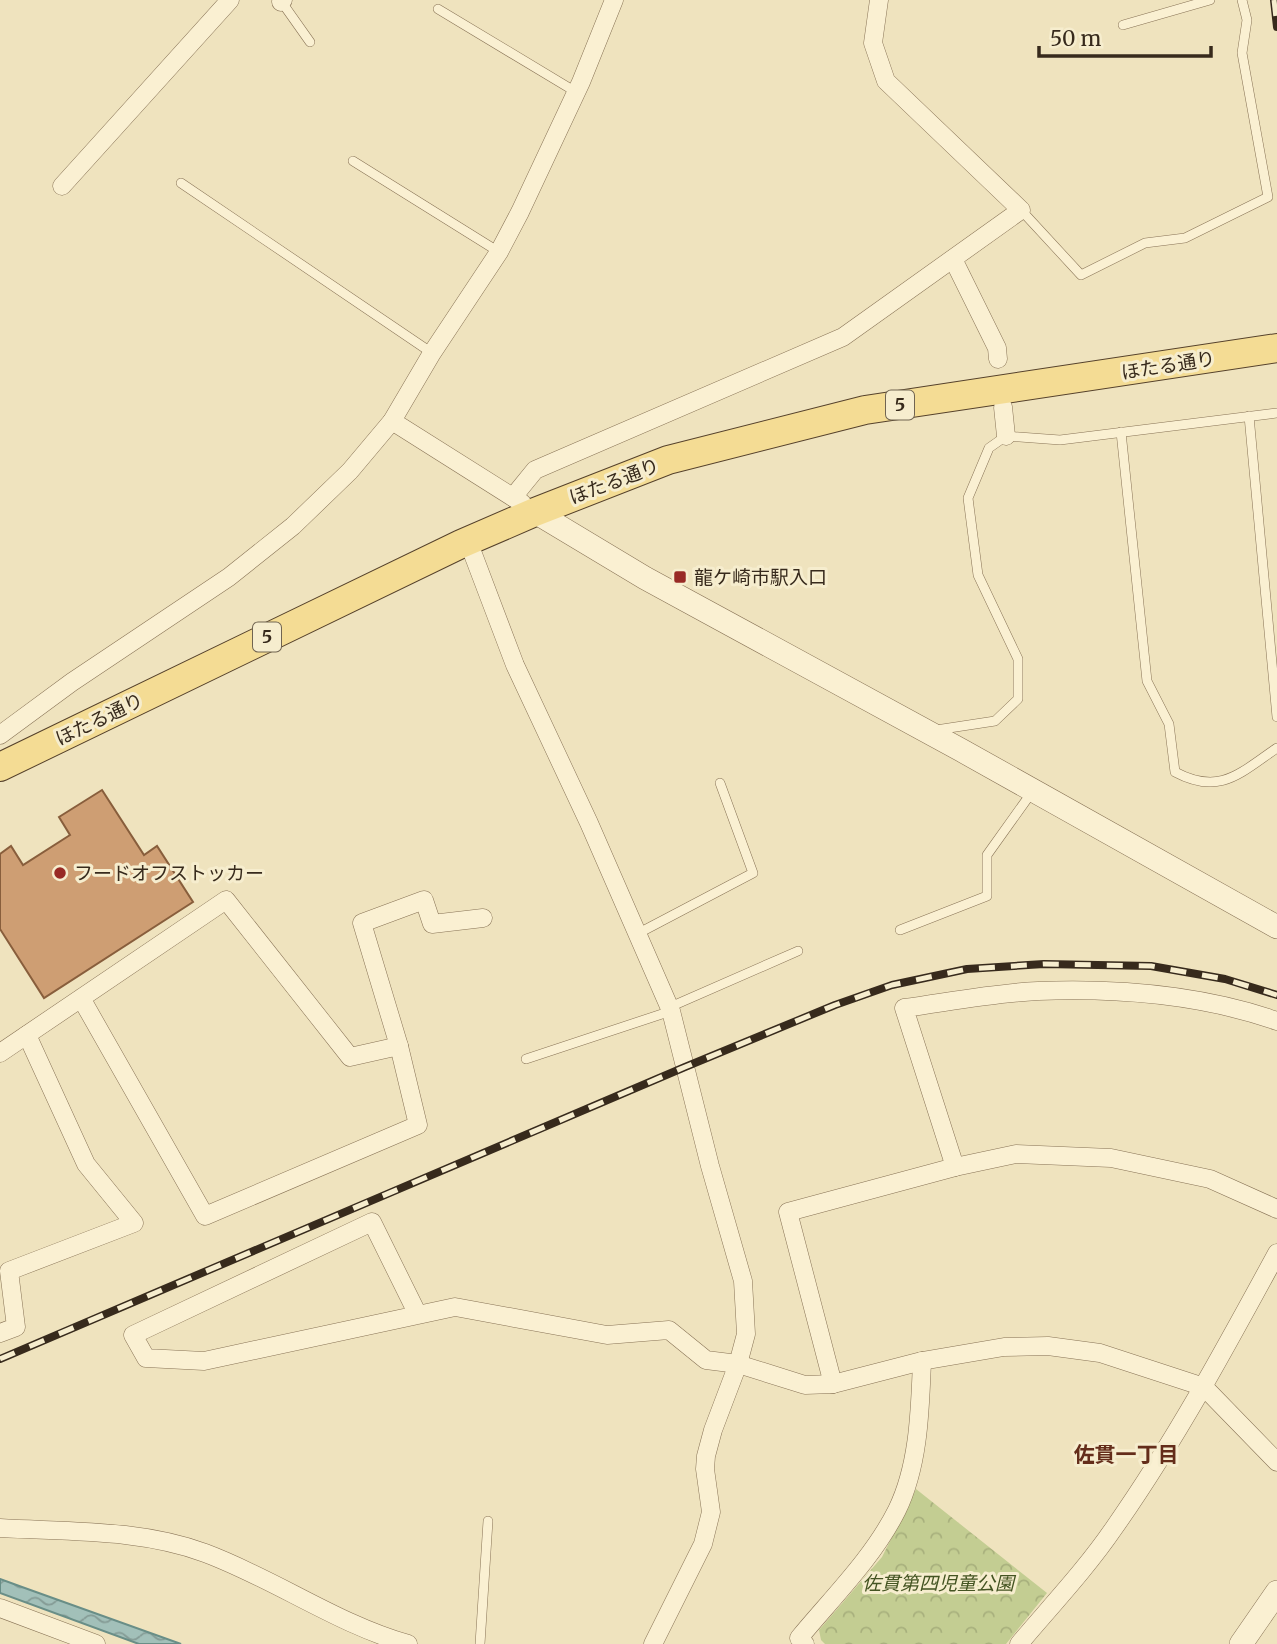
<svg xmlns="http://www.w3.org/2000/svg" width="1277" height="1644" viewBox="0 0 1277 1644" font-family="Merriweather,'Noto Sans JP',serif">
  <style>
    .park { fill: url(#park-crowns) }
    .water { fill: url(#water-waves); stroke: #698e87; stroke-width: 2 }
    .building { fill: #ce9e73; stroke: #885e3c; stroke-width: 2 }
    .lines { fill: none; stroke-linecap: round; stroke-linejoin: round }
    .service-casing { stroke: #887356; stroke-width: 10 }
    .minor-casing { stroke: #887356; stroke-width: 19 }
    .tertiary-casing { stroke: #887356; stroke-width: 24 }
    .primary-casing { stroke: #55412b; stroke-width: 30 }
    .service { stroke: #faf0d2; stroke-width: 9 }
    .minor { stroke: #faf0d2; stroke-width: 18 }
    .tertiary { stroke: #faf0d2; stroke-width: 23 }
    .primary { stroke: #f4dc94; stroke-width: 28 }
    .rail-casing { stroke: #372a1c; stroke-width: 8 }
    .rail { stroke: #f6edce; stroke-width: 5; stroke-dasharray: 16; stroke-linecap: butt }
    .poi-dot { fill: #982a25; stroke: #f6edce; stroke-width: 2.5 }
    .labels { text-anchor: middle; stroke-width: 6; stroke-linejoin: round; paint-order: stroke }
    .shield { fill: #f6edce; stroke: #706451; stroke-width: 2 }
    .shield-label { font-size: 18px; font-weight: bold; fill: #372a1c }
    .street-label { font-size: 19px; fill: #372a1c; stroke: #f6edce }
    .poi-label { font-size: 19px; fill: #372a1c; stroke: #f6edce; text-anchor: start }
    .park-label { font-size: 19px; font-style: italic; fill: #445422; stroke: #f6edce }
    .neighbourhood-label { font-size: 21px; font-weight: bold; fill: #642d1a; stroke: #f6edce }
  </style>
  <defs>
    <pattern id="park-crowns" width="20" height="18" patternUnits="userSpaceOnUse" patternTransform="scale(1.75)"><rect width="20" height="18" fill="#c3cd92"/><path d="M2 6a3 3 0 1 1 6 0M12 15a3 3 0 1 1 6 0" fill="none" stroke="#a8b07d"/></pattern>
    <pattern id="water-waves" width="16" height="10" patternUnits="userSpaceOnUse" patternTransform="scale(1.75)"><rect width="16" height="10" fill="#a2c0b9"/><path d="M0 5q4-4 8 0t8 0" fill="none" stroke="#859c96"/></pattern>
  </defs>
  <rect width="100%" height="100%" fill="#efe3be"/>
  <path class="park" d="M916 1489 1047 1593 1006 1644H825L821 1640 819 1630 882 1557Z"/>
  <path class="water" d="M0 1579 22 1587 181 1644H139L0 1593Z"/>
  <path class="building" d="M102 790 144 855 157 846 193 902 44 998 0 929V854L11 846 23 865 70 835 59 817Z"/>
  <g class="lines">
    <g class="service-casing">
      <g id="service">
        <path d="M281 1 310 42"/>
        <path d="M438 9 576 92"/>
        <path d="M1123 25 1210 0"/>
        <path d="M353 161 499 252"/>
        <path d="M181 183 432 353"/>
        <path d="M1021 210 1081 275 1145 243 1185 238 1268 197 1242 53 1247 20 1242 0"/>
        <path d="M1249 416 1277 717"/>
        <path d="M1121 432 1147 681 1169 724 1175 772C1220 796 1240 773 1277 748"/>
        <path d="M936 730 995 721 1018 699V659L978 575 968 498 989 448 1006 436 1060 440 1277 413"/>
        <path d="M900 930 987 896V855L1032 792"/>
        <path d="M637 934 753 873 720 783"/>
        <path d="M670 1007 798 951"/>
        <path d="M526 1059 671 1011"/>
        <path d="M480 1644 488 1521"/>
      </g>
    </g>
    <g class="minor-casing">
      <g id="minor">
        <path d="M281 2 283 0"/>
        <path d="M62 186 230 0"/>
        <path d="M953 259 997 348 998 359"/>
        <path d="M1003 407 1006 436"/>
        <path d="M392 421 522 503"/>
        <path d="M513 497 535 470 843 337 1021 210 886 81 873 43 879 0"/>
        <path d="M468 541 515 665 589 823 671 1011 710 1166 743 1281 746 1334 738 1364 713 1430 706 1456 705 1469 711 1512 703 1544 653 1644"/>
        <path d="M0 735 72 682 229 577 293 526 350 471 392 421 432 353 499 252 520 212 581 82 614 0"/>
        <path d="M399 1046 362 923 424 900 432 924 483 918"/>
        <path d="M0 1053 226 900 350 1057 399 1046 418 1125 205 1216 81 998"/>
        <path d="M955 1167 1016 1154 1111 1158 1210 1179 1277 1209"/>
        <path d="M418 1315 372 1222 133 1335 146 1358 204 1361 455 1307 607 1335 669 1330 706 1360 738 1364 805 1385 833 1384 922 1361 1004 1347 1048 1346 1100 1353 1204 1387 1277 1462"/>
        <path d="M0 1333 16 1327 9 1271 134 1223 86 1164 27 1035"/>
        <path d="M833 1384 788 1212 955 1167 904 1008C948 1002 993 993 1038 991 1117 988 1202 995 1277 1021"/>
        <path d="M0 1528C69 1532 140 1529 205 1553 275 1579 337 1624 408 1644"/>
        <path d="M0 1608 96 1644"/>
        <path d="M805 1644 799 1638C832 1598 873 1558 897 1510 919 1465 920 1410 922 1361"/>
        <path d="M1019 1644C1051 1606 1086 1569 1114 1528 1175 1441 1226 1347 1277 1253"/>
      </g>
    </g>
    <g class="tertiary-casing">
      <g id="tertiary">
        <path d="M535 512 645 578 961 750 1277 927"/>
        <path d="M1241 1644 1277 1592"/>
      </g>
    </g>
    <g class="primary-casing">
      <path id="primary" d="M0 767 461 544 535 512 668 460 865 410 1277 348"/>
    </g>
    <use href="#service" class="service"/>
    <use href="#minor" class="minor"/>
    <use href="#tertiary" class="tertiary"/>
    <use href="#primary" class="primary"/>
    <g class="rail-casing">
      <g id="rail">
        <path d="M1274 0 1277 27"/>
        <path d="M0 1359 685 1067 835 1005 892 985 967 969 1044 964 1151 966 1225 979 1277 995"/>
      </g>
    </g>
    <use href="#rail" class="rail"/>
  </g>
  <g class="poi-dot">
    <rect x="673" y="570" width="14" height="14" rx="3.5"/>
    <circle cx="60" cy="873" r="7"/>
  </g>
  <g class="labels">
    <g class="shield">
      <rect x="886" y="390.5" width="28" height="29" rx="5"/>
      <rect x="253" y="622.5" width="28" height="29" rx="5"/>
    </g>
    <g class="shield-label">
      <text x="900" y="411">5</text>
      <text x="267" y="643">5</text>
    </g>
    <g class="street-label">
      <text transform="translate(1168 365) rotate(-9)" y="7">ほたる通り</text>
      <text transform="translate(614 481) rotate(-21)" y="7">ほたる通り</text>
      <text transform="translate(99 719) rotate(-26)" y="7">ほたる通り</text>
    </g>
    <g class="poi-label">
      <text x="694" y="584">龍ケ崎市駅入口</text>
      <text x="74" y="880">フードオフストッカー</text>
    </g>
    <g class="park-label">
      <text x="938" y="1590">佐貫第四児童公園</text>
    </g>
    <g class="neighbourhood-label">
      <text x="1126" y="1462">佐貫一丁目</text>
    </g>
  </g>
  <path d="M1039 46v10h172v-10" fill="none" stroke="#372a1c" stroke-width="3.5"/>
  <text x="1050" y="46" font-size="21" fill="#372a1c" stroke="#f6edce" stroke-width="5" paint-order="stroke">50 m</text>
</svg>
